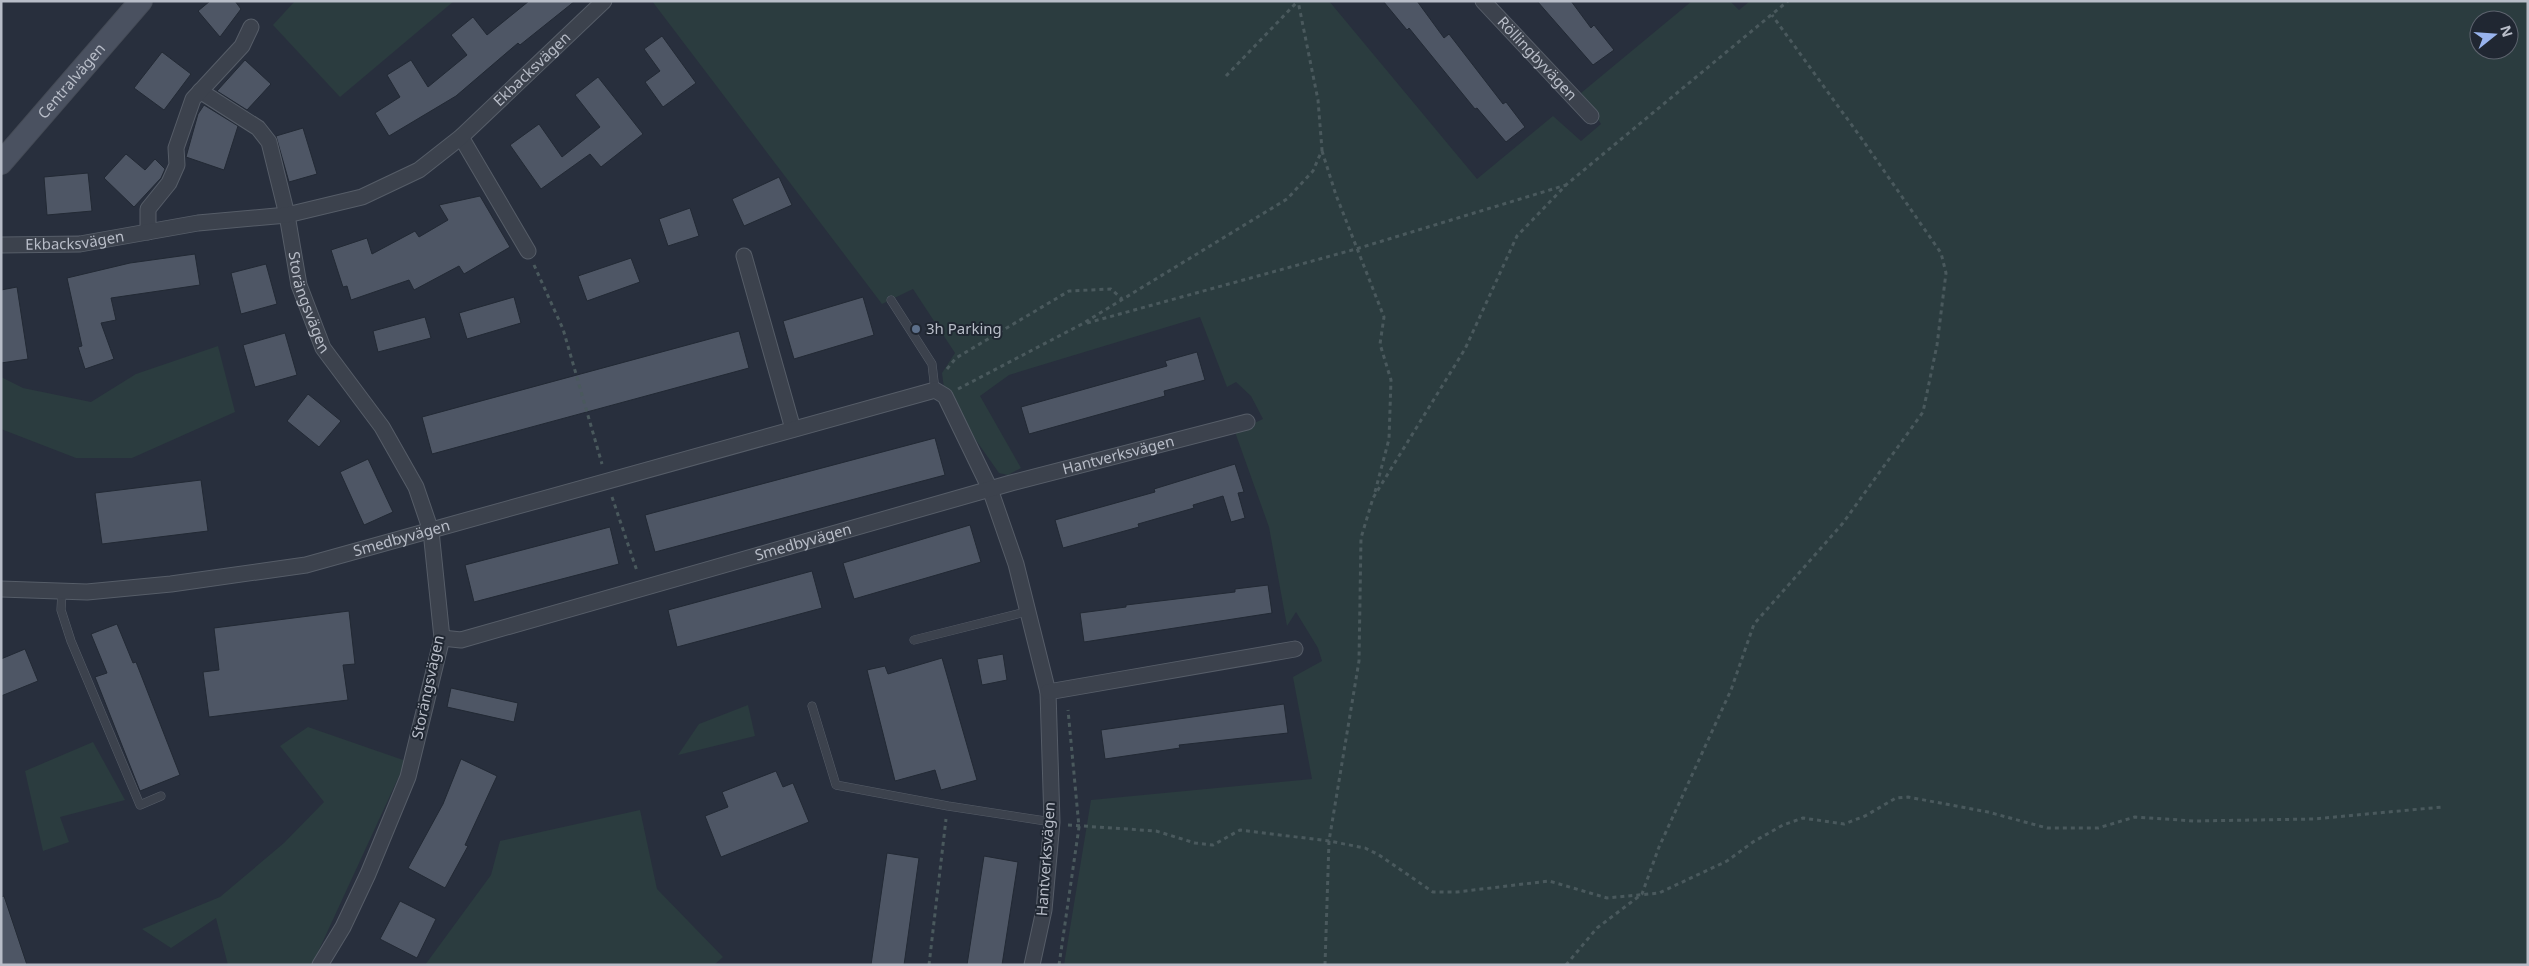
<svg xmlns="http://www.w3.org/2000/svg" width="2529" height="966" viewBox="0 0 2529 966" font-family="'Noto Sans',sans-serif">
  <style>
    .green { fill: #2b3c3f; fill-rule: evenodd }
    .building { fill: #4e5665; stroke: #222934 }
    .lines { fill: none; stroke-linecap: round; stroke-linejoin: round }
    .lane-casing { stroke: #565d68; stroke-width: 9 }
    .street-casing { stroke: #565d68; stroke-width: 17 }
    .secondary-casing { stroke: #454b56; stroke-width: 24 }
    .path { stroke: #4a595d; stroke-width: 3; stroke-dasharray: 4 4; stroke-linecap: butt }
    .lane { stroke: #3c424d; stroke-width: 8 }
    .street { stroke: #3c424d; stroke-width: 15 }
    .secondary { stroke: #4a5160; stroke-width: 22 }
    .service-dot { fill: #5c6f8a; stroke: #202732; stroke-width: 2 }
    .labels { text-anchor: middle; stroke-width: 4; stroke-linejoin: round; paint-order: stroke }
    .street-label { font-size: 15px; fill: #b8bdc8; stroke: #202732 }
    .poi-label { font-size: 15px; fill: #b8bdc8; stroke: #202732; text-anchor: start }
  </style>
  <rect width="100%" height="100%" fill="#282f3d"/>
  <g class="green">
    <path d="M295 1H454L340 97 273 25Z"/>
    <path d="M652 1H1329L1477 179 1553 116 1581 141 1601 124 1581 93 1692 1H1730L1739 10 1750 1H2528V965H1064L1091 800 1312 779 1293 677 1322 661 1318 648 1296 612 1287 626 1269 527 1235 432 1263 419 1251 396 1236 382 1227 387 1200 317 1009 375 980 396 1021 468 1008 475 999 473 945 396 942 373 955 353 913 289 882 304ZM2479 20H2509V50H2479Z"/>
    <path d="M218 346 235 412 132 458H76L1 429V377L23 388 91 402 136 374Z"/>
    <path d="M748 705 755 736 678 755 699 724Z"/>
    <path d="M308 727 406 761 312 965H228L216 918 171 948 142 929 220 897 284 843 324 802 280 746Z"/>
    <path d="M93 742 125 800 60 817 69 842 43 851 25 771Z"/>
    <path d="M640 810 657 889 723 957 714 965H425L491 875 500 841Z"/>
  </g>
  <g class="building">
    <path d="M210 1H235L241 9 220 37 198 11Z"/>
    <path d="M529 1H575L520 45 518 43 456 96 389 136 375 113 400 97 387 75 411 60 428 87 467 55 451 35 473 17 487 35Z"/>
    <path d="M1383 1H1417L1444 38 1449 34 1503 104 1506 102 1525 127 1506 142 1477 108 1475 109 1409 28 1407 30Z"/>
    <path d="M1537 1H1571L1591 28 1594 25 1614 50 1593 65Z"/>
    <path d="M662 36 696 83 663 107 645 82 660 71 644 49Z"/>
    <path d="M162 52 191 74 164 110 134 88Z"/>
    <path d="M245 60 271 84 247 110 217 91Z"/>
    <path d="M598 77 643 134 601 167 590 154 541 189 510 145 539 124 562 157 600 127 575 95Z"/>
    <path d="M204 105 238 126 224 170 186 157 198 114Z"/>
    <path d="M303 128 317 174 289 182 276 136Z"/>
    <path d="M126 154 145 170 155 159 165 169 161 178 134 207 104 178Z"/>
    <path d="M88 173 92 211 47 215 44 177Z"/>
    <path d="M779 177 792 205 744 226 732 199Z"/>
    <path d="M480 196 510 247 464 274 459 266 414 290 409 280 351 300 347 286 343 287 331 250 367 238 372 254 415 231 419 237 448 220 439 205Z"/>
    <path d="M690 208 699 236 668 246 659 219Z"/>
    <path d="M195 254 200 285 111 298 116 320 101 323 114 359 85 369 78 347 82 346 67 278 130 263Z"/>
    <path d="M631 258 640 282 587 301 578 276Z"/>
    <path d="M266 264 277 304 241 314 231 273Z"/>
    <path d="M17 287 28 359 1 363V290Z"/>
    <path d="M514 297 521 323 467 339 459 313Z"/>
    <path d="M863 297 874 335 794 359 783 321Z"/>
    <path d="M425 317 431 338 378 352 373 331Z"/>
    <path d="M739 331 749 368 432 454 422 417Z"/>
    <path d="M285 333 297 375 255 387 243 345Z"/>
    <path d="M1197 352 1205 380 1164 391 1165 396 1029 434 1021 407 1167 366 1165 361Z"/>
    <path d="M308 394 341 421 319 447 287 421Z"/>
    <path d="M935 438 945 475 655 552 645 515Z"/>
    <path d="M368 459 393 512 364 525 340 472Z"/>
    <path d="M1235 464 1244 492 1238 493 1245 518 1231 522 1223 496 1193 505 1194 508 1138 524 1139 527 1063 548 1055 520 1155 492 1154 489Z"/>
    <path d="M201 480 208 531 102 544 95 493Z"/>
    <path d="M970 525 981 562 854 599 843 563Z"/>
    <path d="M610 527 619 564 474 602 465 565Z"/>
    <path d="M812 571 822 608 677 647 668 610Z"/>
    <path d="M1268 585 1272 613 1084 642 1080 613 1126 607V605L1235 592V589Z"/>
    <path d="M349 611 355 664 343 665 348 700 209 717 203 672 219 670 214 628Z"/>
    <path d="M117 624 133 663 136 662 180 775 140 791 95 677 107 673 91 634Z"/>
    <path d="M25 649 38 681 1 696V659Z"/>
    <path d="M1003 654 1007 680 982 685 977 659Z"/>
    <path d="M942 658 977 780 941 790 935 770 895 781 867 670 885 666 888 674Z"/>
    <path d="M451 688 518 703 514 722 447 707Z"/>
    <path d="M1284 704 1288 733 1179 745 1180 748 1105 759 1101 730Z"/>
    <path d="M461 759 497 776 465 845 468 846 445 888 408 868 443 804Z"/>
    <path d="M776 771 783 787 793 783 809 822 721 857 705 816 728 807 722 792Z"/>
    <path d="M887 853 919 858 904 965H871Z"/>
    <path d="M984 856 1018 862 1002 965H967Z"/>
    <path d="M4 896 27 965H1V897Z"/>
    <path d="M400 901 436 919 417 958 380 939Z"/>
  </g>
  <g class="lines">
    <g class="lane-casing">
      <g id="lane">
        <path d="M891 300 932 364 935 390"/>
        <path d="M62 591 61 610 71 641 140 805 161 796"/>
        <path d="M914 640 1029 611"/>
        <path d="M812 706 836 785 948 806 1052 822"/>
      </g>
    </g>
    <g class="street-casing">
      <g id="street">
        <path id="s1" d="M1483 1 1591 116"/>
        <path id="s2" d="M200 91 258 128 269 142 287 215 299 285 323 348 382 427 416 487 431 531 442 638 408 777 368 874 343 927 320 965"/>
        <path d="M461 137 528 251"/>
        <path d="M148 232V209L169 183 177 165 176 148 193 99 242 46 251 27"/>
        <path id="s3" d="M1 245 80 244 198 223 287 215 362 197 419 170 461 137 604 1"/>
        <path d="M744 256 793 429"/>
        <path id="s4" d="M1 589 87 592 171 584 306 565 935 390 945 396 990 489 1016 564 1048 692 1052 822 1044 910 1032 965"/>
        <path id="s5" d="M442 638 461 640 1011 483 1247 422"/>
        <path d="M1048 692 1295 649"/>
      </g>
    </g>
    <g class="secondary-casing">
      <g id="secondary">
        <path id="s6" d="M1 163 141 1"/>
      </g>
    </g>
    <g class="path">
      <path d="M1226 76 1298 1"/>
      <path d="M1322 151 1336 195 1384 317 1380 344 1391 380 1389 439 1375 492"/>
      <path d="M534 265 563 329 602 464"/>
      <path d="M1087 323 1356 249 1566 185"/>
      <path d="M947 369 956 358 1069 291 1111 289 1122 299"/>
      <path d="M958 389 1082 324 1287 199 1313 171 1322 150 1318 100 1298 1"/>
      <path d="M612 497 637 571"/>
      <path d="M1068 825 1156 831 1195 843 1213 845 1240 830 1329 841 1365 848 1379 855 1433 892H1457L1549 881 1607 898 1659 893 1727 861 1753 842 1783 825 1803 818 1844 824 1865 816 1896 798 1908 797 1988 812 2047 828H2098L2135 817 2194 821 2314 819 2442 807"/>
      <path d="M929 965 946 819"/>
      <path d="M1059 965 1079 827 1068 710"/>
      <path d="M1325 965 1329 841 1359 661 1361 538 1373 498 1465 349 1517 236 1567 184 1788 1"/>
      <path d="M1566 965 1597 928 1642 894 1659 847 1731 690 1754 624 1843 523 1923 412 1937 345 1946 273 1941 253 1864 142 1772 15"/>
    </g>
    <use href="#lane" class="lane"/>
    <use href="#street" class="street"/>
    <use href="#secondary" class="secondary"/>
  </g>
  <circle class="service-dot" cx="916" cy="329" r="5"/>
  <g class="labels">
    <g class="street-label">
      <text dy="5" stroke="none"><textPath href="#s1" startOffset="79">Röllingbyvägen</textPath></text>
      <text dy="5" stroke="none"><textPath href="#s3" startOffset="580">Ekbacksvägen</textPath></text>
      <text dy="5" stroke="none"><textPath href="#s6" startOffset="108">Centralvägen</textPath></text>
      <text dy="5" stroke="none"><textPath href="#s3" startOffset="74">Ekbacksvägen</textPath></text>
      <text dy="5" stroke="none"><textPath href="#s2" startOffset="252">Storängsvägen</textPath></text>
      <text dy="5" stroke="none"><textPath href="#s5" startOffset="702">Hantverksvägen</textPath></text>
      <text dy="5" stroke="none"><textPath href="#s4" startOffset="406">Smedbyvägen</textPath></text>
      <text dy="5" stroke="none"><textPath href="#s5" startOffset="375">Smedbyvägen</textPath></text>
      <text transform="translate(428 687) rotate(-78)" y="5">Storängsvägen</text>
      <text transform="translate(1046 859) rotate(-86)" y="5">Hantverksvägen</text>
    </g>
    <g class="poi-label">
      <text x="926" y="334">3h Parking</text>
    </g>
  </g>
  <rect width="2529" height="966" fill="none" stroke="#b8bdc8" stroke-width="5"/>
  <g transform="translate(2494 35) rotate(73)"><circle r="24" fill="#202732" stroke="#5d636e"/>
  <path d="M0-4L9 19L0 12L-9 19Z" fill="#98b3ed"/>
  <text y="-8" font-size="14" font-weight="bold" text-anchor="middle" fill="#b8bdc8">N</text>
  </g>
</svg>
